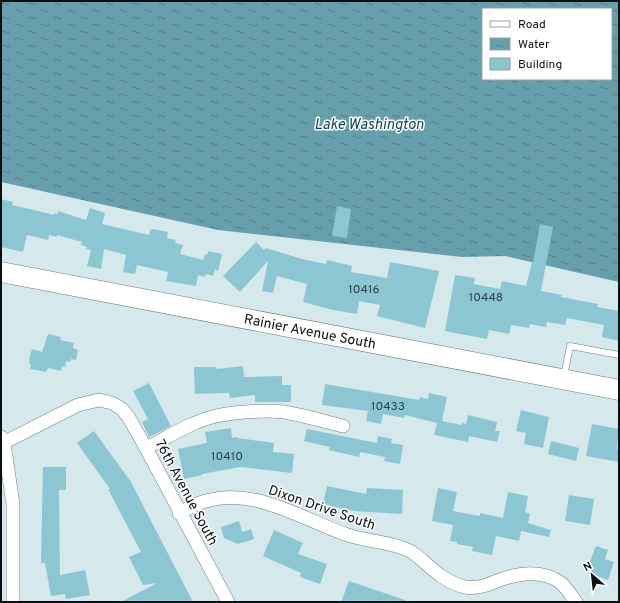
<svg xmlns="http://www.w3.org/2000/svg" width="620" height="603" viewBox="0 0 620 603" font-family="Overpass,sans-serif">
  <style>
    .water { fill: url(#water-ripples); fill-rule: evenodd }
    .building { fill: #8dc6d3 }
    .lines { fill: none; stroke-linecap: round; stroke-linejoin: round }
    .lane-casing { stroke: #6e7f83; stroke-width: 7 }
    .street-casing { stroke: #6e7f83; stroke-width: 14 }
    .primary-casing { stroke: #6e7f83; stroke-width: 21 }
    .lane { stroke: #fff; stroke-width: 6 }
    .street { stroke: #fff; stroke-width: 13 }
    .primary { stroke: #fff; stroke-width: 20 }
    .labels { text-anchor: middle; stroke-width: 3; stroke-linejoin: round; paint-order: stroke }
    .number-label { font-size: 12px; fill: #2b3e42 }
    .street-label { font-size: 14px; fill: #0a1012; stroke: #fff }
    .water-label { font-size: 15px; font-style: italic; fill: #12454f; stroke: #fff }
  </style>
  <defs>
    <pattern id="water-ripples" width="26" height="14" patternUnits="userSpaceOnUse"><rect width="26" height="14" fill="#679fac"/><path d="M2 4q2-2 4 0t4 0M15 11q2-2 4 0t4 0" fill="none" stroke="#53808b"/></pattern>
  </defs>
  <rect width="100%" height="100%" fill="#d5e8ec"/>
  <path class="water" d="M1 1H619V282L505 256 462 257 218 230 1 182ZM483 9H611V79H483Z"/>
  <g class="building">
    <path d="M1 199 13 202 12 205 34 210 54 215V213L58 214V211L86 220 90 208 105 213 102 224 149 235 150 230 154 229 168 232 167 238 176 240 175 243 183 245 180 254 203 260 205 254 207 255 208 251 222 254 218 271 215 269 213 276 206 274 205 277 198 275 196 286 166 281 168 272 137 265 135 274 123 272 126 255 104 249 101 269 87 266 91 250 86 249 87 247 81 245 82 242 57 235V237L49 235 48 240 27 235 23 252 1 247Z"/>
    <path d="M337 206 351 209 347 238 332 236Z"/>
    <path d="M540 224 553 227 541 291 562 295 561 297 598 304 597 307 619 311V341L602 337 604 325 567 318 565 325 547 322 546 327 530 324 529 328 511 325 509 334 489 330 487 339 445 331 455 275 475 278 474 284 500 289 502 281 526 286 532 262 533 263Z"/>
    <path d="M256 242 264 250 266 248 302 259 326 264 327 260 352 266 351 272 387 278 390 262 439 271 425 328 377 316 380 305 359 301 357 314 333 310 303 302 307 284 277 276 273 293 262 291 268 261 240 292 223 276Z"/>
    <path d="M48 334 61 337 60 340 74 343 73 348 78 350 76 360 71 359 70 362 66 361 65 367 62 366 61 371 48 368 46 372 30 369 31 364H29L30 361 29 360 32 349 42 352Z"/>
    <path d="M243 366 244 377 282 376V385H291V402H255V395L230 398 229 393 195 394 194 367H216L217 369Z"/>
    <path d="M149 383 171 426 149 437 142 422 148 419 133 391Z"/>
    <path d="M325 384 419 400 420 397 428 399 429 393 447 397 442 421 462 425V423L466 424 468 415 497 422 495 431H500L497 442 469 436 468 442 434 435 437 423 405 415 404 418 383 414 381 424 366 421 368 411 322 405Z"/>
    <path d="M521 410 549 417 543 448 524 444 526 433 516 431Z"/>
    <path d="M592 424 619 429 617 450H619V462L586 456Z"/>
    <path d="M231 428 232 438 237 437V438L274 443 273 452 294 454 292 473 240 467 202 474V475L184 479 178 449 207 443 205 432Z"/>
    <path d="M307 429 377 443 378 436 392 439 391 443 403 445 400 464 384 461 385 457 360 452 359 457 329 450 330 447 304 441Z"/>
    <path d="M94 431 131 482 193 602H121L157 583 143 585 129 557 141 552 108 489H110L77 443Z"/>
    <path d="M551 441 579 448 576 461 548 454Z"/>
    <path d="M43 467H66V490H59L60 575 85 570 90 595 66 599 65 594 51 596 45 563H41Z"/>
    <path d="M327 486 366 494 367 488 403 490 402 514 353 511 323 504Z"/>
    <path d="M438 488 457 492 453 511 480 516V513L503 518 508 492 528 496 525 512 530 514 528 523 551 530 549 537 521 531 519 541 496 536 492 555 472 551 473 547 457 544V542L450 541 453 525 432 521Z"/>
    <path d="M569 495 594 499 590 525 565 521Z"/>
    <path d="M239 521 242 532 251 529 254 539 238 544 224 538 221 527Z"/>
    <path d="M274 530 303 543 298 554 327 564 320 584 300 577 301 573 263 556Z"/>
    <path d="M596 546 608 550 605 559 614 562 608 580 586 572Z"/>
    <path d="M349 581 405 600V602H341Z"/>
  </g>
  <g class="lines">
    <g class="lane-casing">
      <path id="lane" d="M564 376 570 346 619 355"/>
    </g>
    <g class="street-casing">
      <g id="street">
        <path d="M1 437 4 443 13 504V602"/>
        <path d="M1 444 78 405 99 400 112 403 122 409 129 418 146 448 228 602"/>
        <path d="M146 448C166 438 193 421 216 416 233 412 272 409 289 413 307 416 325 422 343 426"/>
        <path d="M179 513C189 508 199 502 210 500 255 488 305 520 345 534 366 542 390 541 410 551 414 553 418 557 422 560 435 572 448 583 465 587 477 589 487 585 497 581 518 573 542 569 561 583 567 588 571 596 576 602"/>
      </g>
    </g>
    <g class="primary-casing">
      <path id="primary" d="M1 272 619 390"/>
    </g>
    <use href="#lane" class="lane"/>
    <use href="#street" class="street"/>
    <use href="#primary" class="primary"/>
  </g>
  <g class="labels">
    <g class="number-label">
      <text x="364" y="293">10416</text>
      <text x="486" y="301">10448</text>
      <text x="388" y="410">10433</text>
      <text x="227" y="460">10410</text>
    </g>
    <g class="street-label">
      <text transform="translate(310 331) rotate(11)" y="5">Rainier Avenue South</text>
      <text transform="translate(187 492) rotate(62)" y="5">76th Avenue South</text>
      <text transform="translate(322 507) rotate(19)" y="5">Dixon Drive South</text>
    </g>
    <g class="water-label">
      <text x="369" y="129">Lake Washington</text>
    </g>
  </g>
  <rect width="620" height="603" fill="none" stroke="#0a1012" stroke-width="4"/>
  <rect x="482" y="8" width="130" height="72" fill="#ffffff" stroke="#9d9fa0"/>
  <rect x="490" y="21" width="20" height="6" fill="#ffffff" stroke="#9d9fa0"/>
  <text x="518" y="28" font-size="12" fill="#0a1012">Road</text>
  <rect x="490" y="38" width="20" height="12" fill="url(#water-ripples)" stroke="#9d9fa0"/>
  <text x="518" y="48" font-size="12" fill="#0a1012">Water</text>
  <rect x="490" y="58" width="20" height="12" fill="#8dc6d3" stroke="#9d9fa0"/>
  <text x="518" y="68" font-size="12" fill="#0a1012">Building</text>
  <g transform="translate(592 575) rotate(332)" stroke="#ffffff" stroke-width="3" paint-order="stroke">
  <path d="M0-3L7 15L0 10L-7 15Z" fill="#0a1012"/>
  <text y="-6" font-size="11" font-weight="bold" text-anchor="middle" fill="#0a1012">N</text>
  </g>
</svg>
